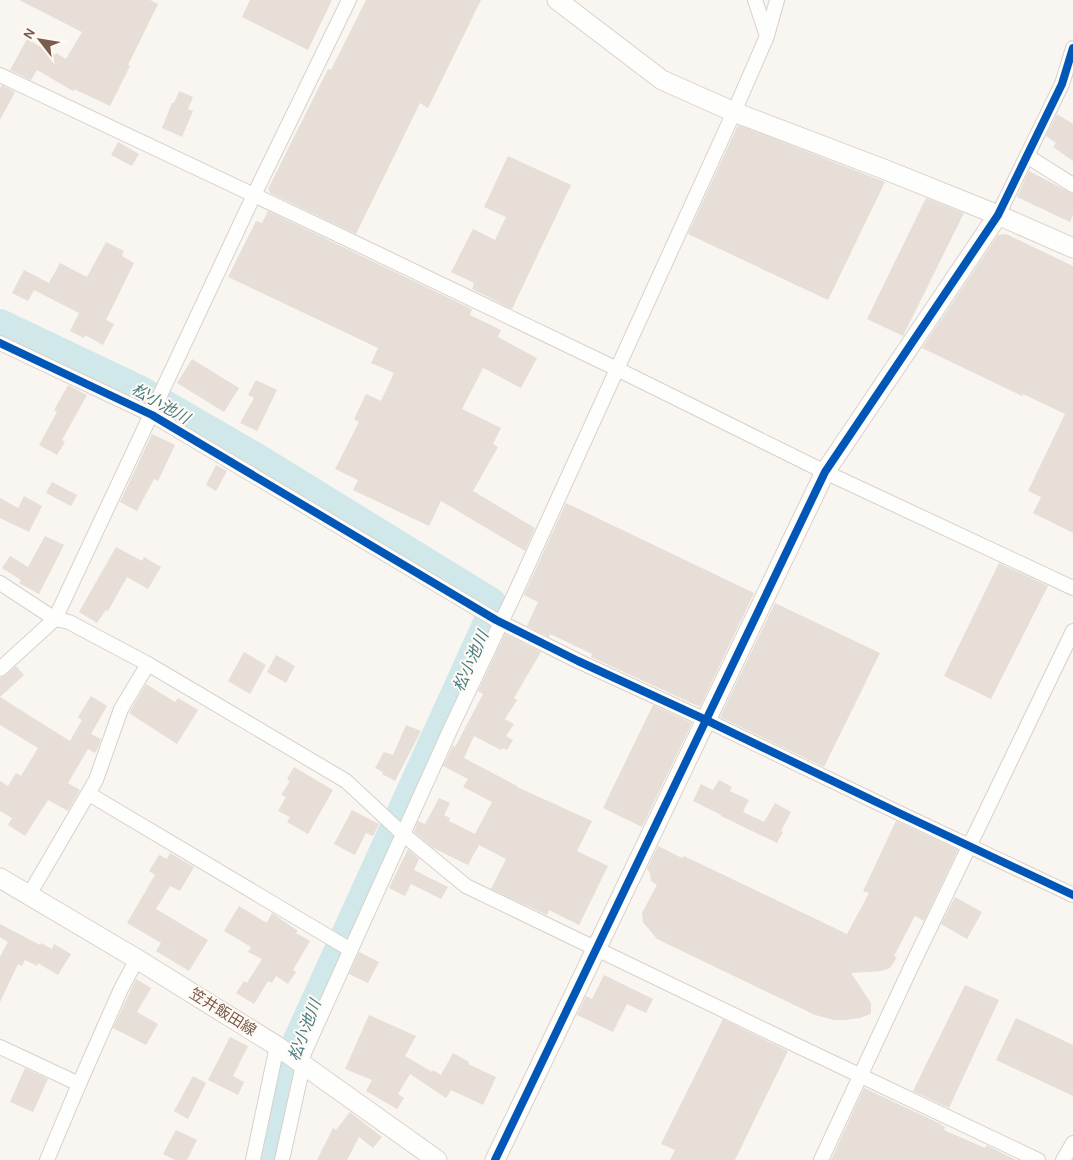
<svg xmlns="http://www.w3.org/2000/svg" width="1073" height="1160" viewBox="0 0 1073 1160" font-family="Karla,'Noto Sans JP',sans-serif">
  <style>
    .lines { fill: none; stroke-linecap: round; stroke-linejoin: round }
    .river { stroke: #d0e8ea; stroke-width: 28 }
    .building { fill: #e6ded7 }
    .street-casing { stroke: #d7d1cb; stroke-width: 16 }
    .secondary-casing { stroke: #d9d2cb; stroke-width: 21 }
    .street { stroke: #fefefd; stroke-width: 14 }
    .secondary { stroke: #fefefd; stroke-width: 19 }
    .cycleway-casing { stroke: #fffaf3; stroke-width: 11 }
    .cycleway { stroke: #0057b8; stroke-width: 8 }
    .labels { text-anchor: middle; stroke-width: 4; stroke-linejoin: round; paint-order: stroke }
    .street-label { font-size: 15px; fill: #7a5c4d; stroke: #fffaf3 }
    .water-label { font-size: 16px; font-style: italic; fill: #437c86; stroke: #fffaf3 }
  </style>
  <rect width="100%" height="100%" fill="#f9f5f0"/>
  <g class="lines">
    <path class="river" d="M0 323 143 391 255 456 492 602 493 609 484 629 297 1040 287 1073 267 1160"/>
  </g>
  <g class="building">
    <path d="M19 0H150L158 4 128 65 130 66 110 106 74 89 73 91 37 70 31 80 10 70 27 39 55 55 56 53 66 59 82 32Z"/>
    <path d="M250 0H332L308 50 242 17Z"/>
    <path d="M366 0H481L428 108 420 103 356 234 270 193 268 189 328 69 331 70Z"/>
    <path d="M2 85 15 92 0 120V88Z"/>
    <path d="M179 91 193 97 188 109 193 111 182 137 162 128 172 103H174Z"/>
    <path d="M1057 114 1073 124V161L1053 147 1056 143 1046 136Z"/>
    <path d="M738 125 885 182 828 300 688 234Z"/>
    <path d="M118 142 139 154 132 166 111 155Z"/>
    <path d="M508 156 571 185 512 309 472 289 474 283 451 272 473 229 495 240 506 217 484 207Z"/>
    <path d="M1029 171 1073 194V215L1070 222 1017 197Z"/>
    <path d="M926 198 964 213 903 336 867 319Z"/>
    <path d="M268 211 472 309 470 315 501 330 498 337 537 358 521 388 483 368 462 409 501 428 493 444 498 447 473 491 535 528 525 551 441 501 429 526 353 490 358 480 335 469 359 422 354 419 366 394 381 401 394 373 371 363 378 348 228 277 256 221 262 223Z"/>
    <path d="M1006 234 1073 266V533L1033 513 1041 497 1028 491 1065 414 1023 394 1022 396 922 348 998 235Z"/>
    <path d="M106 242 124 251 122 256 134 263 106 320 114 324 103 345 85 335 84 338 70 331 79 313 34 290 28 301 12 293 24 270 49 283 60 263 87 277Z"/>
    <path d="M192 359 239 388 224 412 177 383Z"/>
    <path d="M256 380 277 390 257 431 240 423 254 398 248 395Z"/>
    <path d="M68 385 87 395 62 440 65 442 57 455 39 445 57 412 54 410Z"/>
    <path d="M152 434 175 445 158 481 154 479 137 511 120 502Z"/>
    <path d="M216 465 227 471 216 491 206 485Z"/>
    <path d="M52 482 77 495 71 506 46 493Z"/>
    <path d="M24 496 42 506 29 532 0 518V498L18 508Z"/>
    <path d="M566 503 754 593 700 707 591 657 592 654 550 634 549 637 527 626 538 602 524 595Z"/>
    <path d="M45 536 64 545 39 594 19 583 21 580 2 568 10 556 28 567Z"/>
    <path d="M116 547 142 561 144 557 161 567 148 589 127 577 108 611 106 610 97 623 79 612Z"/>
    <path d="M999 563 1048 586 991 699 944 676Z"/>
    <path d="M775 603 880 653 824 767 720 717Z"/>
    <path d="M505 634 541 652 514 698 517 700 505 719 514 724 506 736 513 740 507 750 503 748 501 750 474 736 464 758 517 786V787L592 821 577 851 608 866 579 925 549 910 547 915 491 889 506 859 479 845 468 865 433 848 414 832 418 821 425 824 439 798 450 803 444 815 450 818 449 821 475 834 492 802 463 787 468 779 443 766 453 745 455 747 483 694 478 691Z"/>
    <path d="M244 652 266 665 250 694 228 681Z"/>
    <path d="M276 655 295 666 286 683 267 672Z"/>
    <path d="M16 666 24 675 0 697 70 741 82 720 78 717 91 696 107 706 91 734 101 739 98 748 95 753 88 749 68 783 80 790 68 811 48 800 25 836 8 825 12 818 0 811V781L8 786 16 773 21 776 38 748 0 725V678L6 675Z"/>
    <path d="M146 684 175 702 178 698 198 710 177 744 129 713Z"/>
    <path d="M653 705 692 723 642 827 603 808Z"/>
    <path d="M406 725 421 731 395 781 382 774 383 772 375 768 384 752 393 755Z"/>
    <path d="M294 767 333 790 308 834 287 822 290 817 278 811 286 797 281 795 290 781 287 779Z"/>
    <path d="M719 780 732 787 730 791 749 800 743 812 764 822 775 803 791 812 781 831 783 832 777 843 721 816V815L693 801 701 784 713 790Z"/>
    <path d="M352 810 379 824 373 836 366 833 355 855 334 844Z"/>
    <path d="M896 821 958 850 924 921 915 916 894 956 897 957 890 968 882 971 851 973 871 1003V1014L860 1018 844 1020H834L815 1015 657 939 643 922 642 913 657 885 651 881 650 873 647 869 658 846 682 858 684 856 847 934 869 893 863 891Z"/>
    <path d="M408 849 419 859 414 870 448 887 441 899 411 884 405 896 389 888Z"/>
    <path d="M170 853 194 867 180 891 170 886 156 909 208 940 189 971 156 951 161 943 127 923 155 875 149 871 159 855 167 859Z"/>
    <path d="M955 897 982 912 967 939 941 924Z"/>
    <path d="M239 906 265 922H267L272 913 298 931 296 933 310 941 293 970 296 972 288 984 276 976 272 983 268 981 254 1004 236 993 244 981 247 983 262 959 248 952 251 947 224 931Z"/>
    <path d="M0 924 40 945 41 943 52 949 54 944 71 954 58 975 38 963 37 966 25 960 22 966 18 964 0 1002V957L8 942 0 937Z"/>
    <path d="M359 952 379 962 368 983 349 974Z"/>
    <path d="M604 975 653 999 646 1013 627 1004 613 1032 577 1015 586 996 592 999Z"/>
    <path d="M136 979 151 988 137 1012 158 1024 146 1045 113 1028Z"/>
    <path d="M965 985 999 1000 949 1108 913 1091Z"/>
    <path d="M369 1015 416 1036 405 1056 432 1072 433 1070 441 1075 453 1053 469 1062 468 1064 496 1077 483 1105 451 1090 446 1098 410 1074 398 1094 404 1098 397 1109 366 1091 372 1080 345 1069Z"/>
    <path d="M1016 1018 1073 1045V1096L996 1060Z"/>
    <path d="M723 1019 788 1051 735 1160H670L675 1150 661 1144Z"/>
    <path d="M230 1037 248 1046 233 1076 244 1082 238 1095 208 1080Z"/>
    <path d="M25 1068 48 1079 33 1112 10 1102Z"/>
    <path d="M193 1076 206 1083 188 1119 174 1111Z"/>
    <path d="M864 1088 941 1124V1125L945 1127 944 1130 985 1148 986 1145 1016 1160H831Z"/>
    <path d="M350 1112 382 1137 373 1148 359 1137 347 1160H317L333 1128 336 1130Z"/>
    <path d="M176 1130 197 1140 187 1160H175L163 1154Z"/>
  </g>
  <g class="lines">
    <g class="street-casing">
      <g id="street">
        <path d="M767 36 777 0"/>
        <path d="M0 75 347 239 617 369 825 472 1073 588"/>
        <path d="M1027 156 1073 185"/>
        <path d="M998 215 1062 84 1073 48"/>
        <path d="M0 343 152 415 496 620 578 661 706 720 897 812 1073 895"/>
        <path d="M0 583 55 619 69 622 148 664 346 781 404 835 466 886 800 1047 1038 1160"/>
        <path d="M0 669 55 619 254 195 349 0"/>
        <path d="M89 794 351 950"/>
        <path d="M29 895 96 780 121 709 148 664"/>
        <path d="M0 1047 79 1084 121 989 137 959"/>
        <path d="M300 1062 451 728 517 589 734 112 767 36 755 0"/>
        <path d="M47 1160 79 1084"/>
        <path d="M253 1160 277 1046"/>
        <path d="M282 1160 303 1065"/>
        <path d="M821 1160 912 965 1073 631"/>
        <path d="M1063 1160 1073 1143"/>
      </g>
    </g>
    <g class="secondary-casing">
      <g id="secondary">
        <path d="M557 0 662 80 734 112 886 170 998 215 1073 248"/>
        <path d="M0 878 137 959 277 1046 437 1160"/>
        <path d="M495 1160 825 472 998 215"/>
      </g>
    </g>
    <use href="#street" class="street"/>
    <use href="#secondary" class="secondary"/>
    <g class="cycleway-casing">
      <g id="cycleway">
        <path d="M0 343 152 415 496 620 578 661 706 720 897 812 1073 895"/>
        <path d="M495 1160 825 472 998 215 1062 84 1073 48"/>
      </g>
    </g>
    <use href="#cycleway" class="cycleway"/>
  </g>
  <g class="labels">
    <g class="street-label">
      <text transform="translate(223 1012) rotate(32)" y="5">笠井飯田線</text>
    </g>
    <g class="water-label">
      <text transform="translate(161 403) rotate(30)" y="6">松小池川</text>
      <text transform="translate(470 661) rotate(-66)" y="6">松小池川</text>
      <text transform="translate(304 1030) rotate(-69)" y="6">松小池川</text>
    </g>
  </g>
  <g transform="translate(40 40) rotate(301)" stroke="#fffaf3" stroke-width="4" paint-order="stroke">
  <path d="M0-4L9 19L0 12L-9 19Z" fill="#7a5c4d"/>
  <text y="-8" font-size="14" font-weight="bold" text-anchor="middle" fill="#7a5c4d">N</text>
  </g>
</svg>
